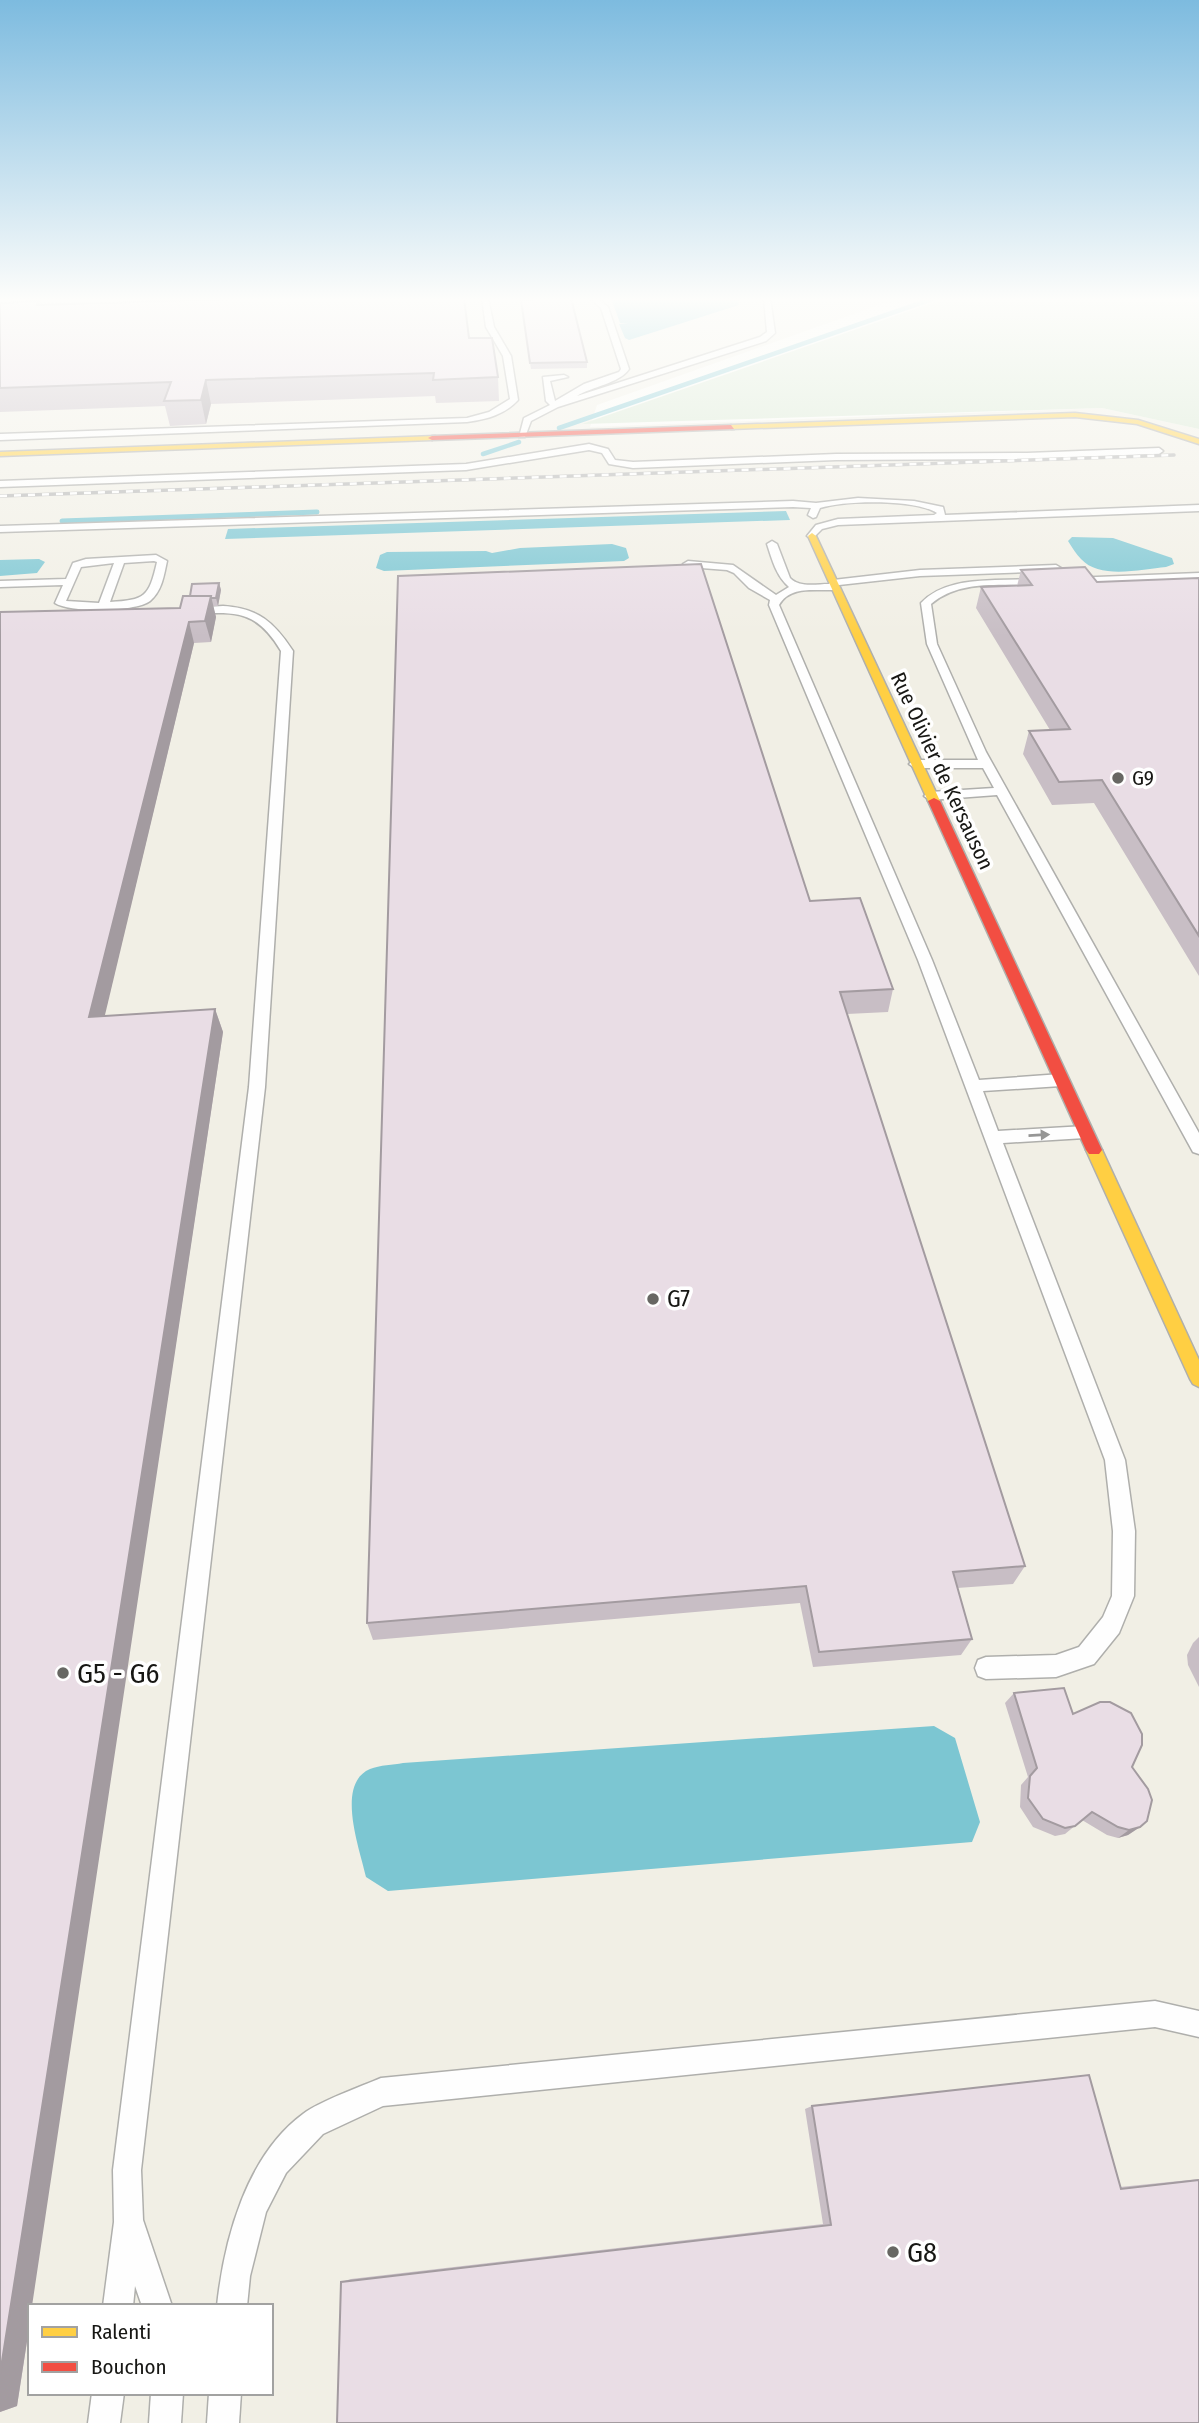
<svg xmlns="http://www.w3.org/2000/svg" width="1199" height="2423" viewBox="0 0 1199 2423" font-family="'Fira Sans Condensed',sans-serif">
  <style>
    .built { fill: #f1efe5; fill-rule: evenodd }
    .green { fill: #d6e7d1 }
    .water { fill: #7cc6d2 }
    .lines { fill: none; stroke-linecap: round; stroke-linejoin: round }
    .stream-far1 { stroke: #7cc6d2; stroke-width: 4.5 }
    .stream { stroke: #7cc6d2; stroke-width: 5 }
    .lane-casing { stroke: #afafac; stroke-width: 3 }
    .slow-casing { stroke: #afafac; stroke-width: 3 }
    .jam-casing { stroke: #afafac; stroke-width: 3 }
    .lane { fill: #fefefe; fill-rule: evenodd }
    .slow { fill: #ffcf43; fill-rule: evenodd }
    .jam { fill: #f24e42; fill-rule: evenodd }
    .rail-casing { stroke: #b7b7b6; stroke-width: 3.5 }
    .rail { stroke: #fff; stroke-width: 2.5; stroke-dasharray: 7; stroke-linecap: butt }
    .wall { fill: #c8bec5 }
    .shaded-wall { fill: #a39ba0 }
    .building { fill: #e9dde5; stroke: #a39ba0; stroke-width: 2 }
    .oneway { fill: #969695 }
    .poi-dot { fill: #676763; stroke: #fff; stroke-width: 2.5 }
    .labels { text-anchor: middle; stroke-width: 7; stroke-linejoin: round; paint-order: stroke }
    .far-street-label { font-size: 21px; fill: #171714; stroke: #fff }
    .far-poi-label { font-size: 21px; fill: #171714; stroke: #fff; text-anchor: start }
    .poi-label { font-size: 24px; fill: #171714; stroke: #fff; text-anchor: start }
    .near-poi-label { font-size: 28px; fill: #171714; stroke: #fff; text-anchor: start }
  </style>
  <rect width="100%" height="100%" fill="#fbfbf7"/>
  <path class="built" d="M0 298H899L597 405 590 427 1102 408 1199 429V2423H0ZM30 2306H271V2393H30Z"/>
  <path class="green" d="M947 298H1199V429L1102 408 582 424Z"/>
  <g class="water">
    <path d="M611 298H738L739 305 629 340 625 338 619 324H628L620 323Z"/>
    <path d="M786 511 790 520 225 539 228 529Z"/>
    <path d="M1072 537 1113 538 1172 558 1174 564 1166 567C1142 569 1100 580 1081 559 1076 554 1072 547 1068 541Z"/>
    <path d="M612 544 626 548 629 558 624 561 384 571 376 568 380 555 387 552 486 551 492 553 520 548Z"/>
    <path d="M39 559 45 562 37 573 0 576V560Z"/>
    <path d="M934 1726 955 1738 980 1822 972 1842 388 1891 366 1877C360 1849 335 1784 370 1769 380 1765 393 1765 403 1763Z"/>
  </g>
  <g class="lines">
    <g class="stream-far1">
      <path d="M559 428 935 298"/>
      <path d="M483 454 519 442"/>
    </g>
    <path class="stream" d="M62 521 317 512"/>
    <g class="lane-casing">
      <g id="lane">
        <path d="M482 298H488L494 327 511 356 518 400C504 415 487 419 467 422L0 440V434L467 418 489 412 510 399 503 356 486 327Z"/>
        <path d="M590 298H597L608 307 629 369C620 383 591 387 577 396L760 337 767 332 764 298H770L775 333 766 341 558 407 531 421 525 437H519L524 418 550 405 546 401 543 377 564 375 568 377 550 381 555 401 584 384 619 372 621 369 601 308Z"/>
        <path d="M589 444 608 449 615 460 633 462 836 454 1027 453 1159 448 1163 451 1159 454 1027 459 836 460 633 468 609 464 602 453 589 450 466 470 0 487V481L466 464Z"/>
        <path d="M858 498 914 501 943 507 945 515 1199 505V511L838 525 822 529 812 539 807 536 816 525 838 519 934 515 937 513C915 499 845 500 820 508L816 517 813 518 808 515 811 508 793 507 0 532V526L793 501 816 503Z"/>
        <path d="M772 541 777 544 790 578C800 588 816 584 829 584L833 580 920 570 1056 565 1061 568 1056 571 920 576 839 585V589L835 590C816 591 790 585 779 605L932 960 979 1080 1061 1074 1069 1080 1061 1086 983 1091 998 1131 1085 1126 1093 1132 1085 1138 1003 1143 1125 1460 1135 1531 1134 1596 1119 1633 1094 1664 1056 1677 986 1679 978 1676 975 1668 978 1660 986 1657 1056 1655 1079 1647 1103 1617 1112 1596 1113 1531 1105 1460 918 960 769 605 770 600 749 588 734 573 727 570 688 567 683 564 688 561 733 565 776 595 789 587C776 576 772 559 767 544Z"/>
        <path d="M156 555 167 561C164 575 162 591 150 601 136 612 70 613 55 603L63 585 0 587V581L66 579 73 563 86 559ZM154 561 157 562C149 597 145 600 110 602L124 563ZM114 563 99 603 66 601 81 567Z"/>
        <path d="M1199 573V579L1071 584 1066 581 1071 578Z"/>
        <path d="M995 580 1040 579 1045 582 1040 585C1004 586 960 579 931 604L937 644 986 752 1199 1133V1154L1193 1152 997 795 930 800 924 796 930 792 994 788 983 768H915L909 764 915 760H978L927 644 921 603C940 583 969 581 995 580Z"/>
        <path d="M223 606C258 608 274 622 293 651L265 1087 141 2170 143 2220 172 2306H142L135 2286 133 2306H103L114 2222 113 2170 249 1087 281 651C256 609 235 612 190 614L185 611 190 608Z"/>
        <path d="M1155 2001 1199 2011V2037L1155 2027 383 2106 323 2134 286 2173 266 2212 250 2276 247 2306H217C224 2240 246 2156 303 2114 320 2101 360 2087 381 2078Z"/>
        <path d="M92 2393H124L120 2423H88Z"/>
        <path d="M151 2393H183L181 2423H149Z"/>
        <path d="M209 2393H241L239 2423H207Z"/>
      </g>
    </g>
    <g class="slow-casing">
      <g id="slow">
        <path d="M1075 413 1138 420 1199 439V444L1137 424 1075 417 731 429 727 427 731 425Z"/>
        <path d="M435 436 432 440 0 456V452Z"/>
        <path d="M812 533 816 536 940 801 938 803 928 801 808 536Z"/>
        <path d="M1094 1144 1102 1150 1199 1360V1387L1193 1384 1190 1379 1086 1150Z"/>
      </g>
    </g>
    <g class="jam-casing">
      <g id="jam">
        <path d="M731 425 734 429 432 440 428 438 432 436Z"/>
        <path d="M934 798 940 801 1102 1150 1099 1154H1089L1086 1150 928 801Z"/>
      </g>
    </g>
    <use href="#lane" class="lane"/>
    <use href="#slow" class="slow"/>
    <use href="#jam" class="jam"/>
    <g class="rail-casing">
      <path id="rail" d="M0 496 1174 455"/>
    </g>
    <use href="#rail" class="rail"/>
  </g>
  <g class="wall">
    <path d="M531 298H571L587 362V368L531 369 521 300H532Z"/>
    <path d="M39 301 41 305 469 338 498 377 499 401 436 403 435 396 211 404 206 424 170 426 165 406 0 412V303Z"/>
    <path d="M1021 570 1097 582 1199 578V976L1094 803 1052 805 1023 754 1029 731 1050 730 976 608 981 587 1017 586Z"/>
    <path d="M219 583 221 590 218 606H213L216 617 211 642 194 643 104 1016 215 1009 223 1032 30 2306V2322L17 2406 0 2412V612L180 608 190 596Z"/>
    <path d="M810 901 893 989 888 1012 847 1014 1025 1566 1013 1584 957 1588 972 1639 961 1655 813 1667 800 1603 373 1640 367 1623Z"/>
    <path d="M1199 1637V1687L1188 1665 1187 1655 1193 1643Z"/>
    <path d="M1014 1693 1073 1714 1132 1767 1140 1827 1128 1835 1118 1838 1107 1835 1082 1820 1065 1834 1055 1836 1033 1827 1020 1807 1021 1785 1028 1777 1005 1703Z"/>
    <path d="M812 2106 1120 2187 1199 2179V2423L341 2282 351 2279 823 2224 805 2109Z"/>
  </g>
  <g class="shaded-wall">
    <path d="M206 380 211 404 206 424 201 400Z"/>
    <path d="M219 583 221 590 218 606 216 598Z"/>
    <path d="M211 596 216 617 211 642 205 621Z"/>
    <path d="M189 622 194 643 99 1040 89 1017Z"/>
    <path d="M215 1009 223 1032 32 2306H30V2322L17 2406 0 2412V2374Z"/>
    <path d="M1140 1827 1128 1835 1118 1838 1129 1830Z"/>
  </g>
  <g class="building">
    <path d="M267 298H464L469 338H492L498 377 433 380 434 373 206 380 201 400 164 401 171 382 0 388V303L39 301 37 305Z"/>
    <path d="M533 298H571L587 362 530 363 521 300H533Z"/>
    <path d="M701 564 810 901 860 898 893 989 840 992 1025 1566 953 1572 972 1639 819 1652 806 1586 367 1623 398 576Z"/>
    <path d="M1085 567 1097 582 1199 578V936L1102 780 1059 782 1029 731 1070 729 981 587 1032 585 1021 570Z"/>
    <path d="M219 583 216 598H211V596H190L192 584Z"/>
    <path d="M183 596H211L205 621 189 622 89 1017 215 1009 0 2374V612L180 608Z"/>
    <path d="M1064 1688 1073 1714 1100 1702H1110L1131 1713 1142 1734V1745L1132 1767 1148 1789 1152 1800 1147 1821 1140 1827 1129 1830 1118 1827 1092 1812 1075 1826 1065 1828 1043 1819 1028 1798 1030 1776 1037 1768 1014 1693Z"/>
    <path d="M1089 2075 1121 2189 1199 2180V2423H337L341 2282 831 2225 812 2106Z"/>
  </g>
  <defs><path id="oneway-solid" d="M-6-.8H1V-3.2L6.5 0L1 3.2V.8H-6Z" transform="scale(1.75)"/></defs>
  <use class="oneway" href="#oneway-solid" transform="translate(1039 1135) rotate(-3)"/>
  <linearGradient id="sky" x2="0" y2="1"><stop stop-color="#7dbbdf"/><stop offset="0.47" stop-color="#fdfdfb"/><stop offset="1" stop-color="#fdfdfb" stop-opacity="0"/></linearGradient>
  <rect width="1199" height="637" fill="url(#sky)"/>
  <g class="poi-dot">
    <circle cx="1118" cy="778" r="7"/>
    <circle cx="653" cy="1299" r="7"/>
    <circle cx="63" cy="1673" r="7"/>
    <circle cx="893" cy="2252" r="7"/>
  </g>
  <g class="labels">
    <g class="far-street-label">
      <text transform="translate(942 771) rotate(65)" y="7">Rue Olivier de Kersauson</text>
    </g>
    <g class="far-poi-label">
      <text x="1132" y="785">G9</text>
    </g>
    <g class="poi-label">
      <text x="667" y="1307">G7</text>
    </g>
    <g class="near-poi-label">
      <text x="77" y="1683">G5 - G6</text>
      <text x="907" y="2262">G8</text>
    </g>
  </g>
  <rect x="28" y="2304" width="245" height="91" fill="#ffffff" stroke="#a2a2a1" stroke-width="2"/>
  <rect x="42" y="2327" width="35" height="10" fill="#ffcf43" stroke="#a2a2a1" stroke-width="2"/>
  <text x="91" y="2339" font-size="21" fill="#171714">Ralenti</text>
  <rect x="42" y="2362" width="35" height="10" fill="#f24e42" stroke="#a2a2a1" stroke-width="2"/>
  <text x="91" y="2374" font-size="21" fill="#171714">Bouchon</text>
</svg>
